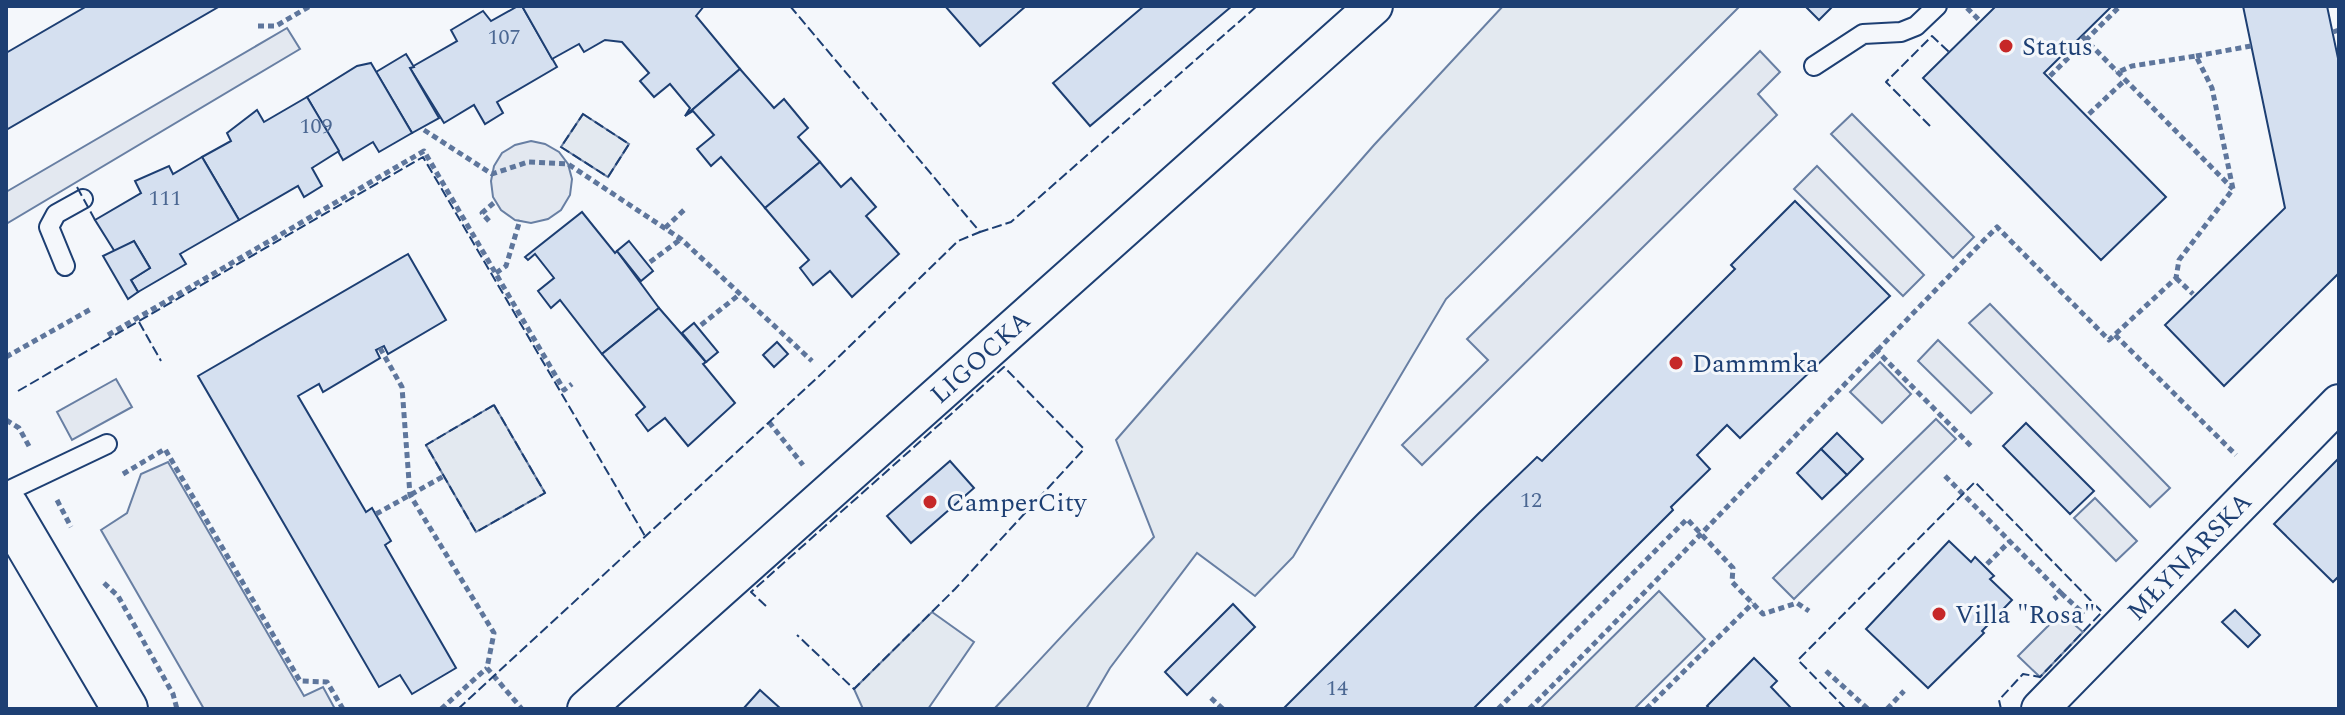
<svg xmlns="http://www.w3.org/2000/svg" width="2345" height="715" viewBox="0 0 2345 715" font-family="Spectral,serif">
  <style>
    .green { fill: #e3e9f0; stroke: #687fa3; stroke-width: 2 }
    .parking { fill: #e3e8f0; stroke: #687fa3; stroke-width: 2 }
    .building { fill: #d5e0f0; stroke: #1d3f73; stroke-width: 2 }
    .lines { fill: none; stroke-linecap: round; stroke-linejoin: round }
    .lane-casing { stroke: #1d3f73; stroke-width: 22 }
    .street-casing { stroke: #1d3f73; stroke-width: 40 }
    .secondary-casing { stroke: #1d3f73; stroke-width: 48 }
    .path { stroke: #5e769c; stroke-width: 5; stroke-dasharray: 6 4; stroke-linecap: butt }
    .lane { stroke: #f4f7fb; stroke-width: 18 }
    .street { stroke: #f4f7fb; stroke-width: 36 }
    .secondary { stroke: #f4f7fb; stroke-width: 44 }
    .fence { stroke: #1d3f73; stroke-width: 2; stroke-dasharray: 10 4; stroke-linecap: butt }
    .poi-dot { fill: #c62828; stroke: #f4f7fb; stroke-width: 3 }
    .labels { text-anchor: middle; stroke-width: 6; stroke-linejoin: round; paint-order: stroke }
    .number-label { font-size: 22px; fill: #4b6792 }
    .poi-label { font-size: 26px; fill: #1d3f73; stroke: #f4f7fb; text-anchor: start }
    .street-label { font-size: 26px; fill: #1d3f73; stroke: #f4f7fb }
  </style>
  <rect width="100%" height="100%" fill="#f4f7fb"/>
  <g class="green">
    <path d="M1503 6H1740L1446 299 1293 557 1255 596 1197 553 1110 668 1086 709H994L1154 537 1116 440 1374 145Z"/>
    <path d="M583 114 629 144 608 177 561 147Z"/>
    <path d="M494 405 545 493 476 532 426 445Z"/>
    <path d="M1659 591 1705 639 1634 709 1541 708Z"/>
    <path d="M932 612 974 642 928 709H863L854 689Z"/>
  </g>
  <g class="parking">
    <path d="M287 28 300 49 6 224V192Z"/>
    <path d="M1760 51 1780 72 1758 94 1777 115 1422 465 1402 445 1488 360 1467 339Z"/>
    <path d="M1852 114 1974 237 1953 258 1831 134Z"/>
    <path d="M531 141 545 144 559 152 568 164 572 179 570 195 561 210 548 219 531 223 515 220 501 210 493 197 491 181 494 166 502 153 515 145Z"/>
    <path d="M1817 166 1924 275 1903 296 1794 189Z"/>
    <path d="M1990 304 2170 488 2150 507 1969 323Z"/>
    <path d="M1938 340 1992 393 1971 413 1918 361Z"/>
    <path d="M1880 362 1911 394 1882 423 1850 392Z"/>
    <path d="M116 379 132 407 72 440 57 412Z"/>
    <path d="M1936 419 1956 439 1794 599 1773 578Z"/>
    <path d="M168 462 304 696 323 687 335 709H204L101 530 127 513 141 474Z"/>
    <path d="M2095 498 2137 541 2116 561 2074 518Z"/>
    <path d="M2061 613 2083 632 2040 677 2018 656Z"/>
  </g>
  <g class="building">
    <path d="M87 6H220L6 130V53Z"/>
    <path d="M518 6H522L557 67 497 102 503 113 485 124 474 105 444 123 410 68 457 41 451 30 483 11 491 21Z"/>
    <path d="M522 6H704L696 16 740 69 685 116 690 108 670 84 654 97 640 81 649 73 622 42 605 40 584 52 579 44 552 59Z"/>
    <path d="M945 6H1026L980 46Z"/>
    <path d="M1144 6H1232L1090 126 1053 83Z"/>
    <path d="M1805 6H1833L1819 20Z"/>
    <path d="M1996 6H2112L2044 73 2166 197 2101 260 1923 78Z"/>
    <path d="M2243 6H2327L2339 63V273L2224 386 2165 325 2285 208Z"/>
    <path d="M406 54 414 67 410 68 439 118 412 133 376 72Z"/>
    <path d="M371 63 412 133 379 152 373 142 343 160 307 97 357 66Z"/>
    <path d="M740 69 774 108 784 99 808 128 798 137 820 162 765 208 721 157 711 166 697 149 714 135 693 111 685 116Z"/>
    <path d="M307 97 339 151 312 168 322 186 304 197 298 186 239 220 202 157 231 141 227 133 257 110 264 122Z"/>
    <path d="M202 157 239 220 180 254 186 264 138 292 131 280 150 268 134 241 115 252 95 220 141 193 135 181 169 166 173 174Z"/>
    <path d="M820 162 841 187 851 178 876 207 866 216 899 254 852 297 830 271 813 285 800 268 809 260 765 208Z"/>
    <path d="M1795 201 1890 296 1740 438 1727 425 1697 455 1710 469 1671 507 1673 510 1473 709H1283L1478 514 1537 457 1542 461 1735 269 1731 265Z"/>
    <path d="M582 212 615 253 617 251 659 308 602 354 560 300 551 308 538 291 554 278 535 254 528 260 525 257Z"/>
    <path d="M134 241 150 268 131 280 138 292 128 299 103 256Z"/>
    <path d="M629 241 653 271 641 281 617 251Z"/>
    <path d="M408 254 446 320 388 354 384 346 376 350 380 358 323 392 319 384 298 396 366 512 372 508 391 541 385 545 456 668 412 694 400 675 379 687 198 376Z"/>
    <path d="M659 308 706 362 703 364 735 403 688 446 665 418 648 431 636 415 645 407 602 354Z"/>
    <path d="M694 323 718 352 706 362 682 333Z"/>
    <path d="M777 342 788 354 774 367 763 355Z"/>
    <path d="M2026 423 2094 491 2070 514 2003 446Z"/>
    <path d="M1837 433 1863 459 1847 475 1821 449Z"/>
    <path d="M1821 449 1847 475 1822 499 1797 473Z"/>
    <path d="M2338 459 2339 458V576L2333 582 2274 524Z"/>
    <path d="M950 461 974 488 911 543 887 516Z"/>
    <path d="M1949 541 1971 562 1975 557 1994 576 1990 579 2012 600 1982 631 1984 633 1928 688 1866 629Z"/>
    <path d="M1233 604 1255 627 1187 695 1165 672Z"/>
    <path d="M2235 610 2260 635 2248 647 2222 622Z"/>
    <path d="M1754 658 1777 681 1771 687 1792 709H1710L1707 706Z"/>
    <path d="M760 690 781 709H743Z"/>
  </g>
  <g class="lines">
    <g class="lane-casing">
      <g id="lane">
        <path d="M1814 66 1863 34 1901 32 1916 26 1937 6"/>
        <path d="M65 266 49 227 56 214 83 199"/>
        <path d="M6 492 107 444"/>
      </g>
    </g>
    <g class="street-casing">
      <g id="street">
        <path d="M586 709 1374 6"/>
        <path d="M2040 709 2339 403"/>
      </g>
    </g>
    <g class="secondary-casing">
      <path id="secondary" d="M6 507 125 709"/>
    </g>
    <g class="path">
      <path d="M1967 8 1980 21"/>
      <path d="M258 26H276L310 6"/>
      <path d="M2333 32 2339 30"/>
      <path d="M2082 36 2233 189"/>
      <path d="M2196 56 2251 46"/>
      <path d="M2050 76 2120 6"/>
      <path d="M2089 114 2124 81"/>
      <path d="M424 130 492 174 528 162 568 164 681 239 812 361"/>
      <path d="M489 221 482 213 496 201"/>
      <path d="M665 228 685 209"/>
      <path d="M650 262 681 239"/>
      <path d="M496 273 506 266 520 220"/>
      <path d="M2176 278 2193 294"/>
      <path d="M701 325 740 294"/>
      <path d="M108 335 424 151 564 390 572 384"/>
      <path d="M2115 335 2236 455"/>
      <path d="M380 348 402 387 410 495 494 633 487 668 522 709"/>
      <path d="M1875 349 1973 448"/>
      <path d="M6 357 91 309"/>
      <path d="M6 420 19 428 30 448"/>
      <path d="M769 422 803 465"/>
      <path d="M123 474 165 449 300 681 327 682 343 709"/>
      <path d="M1945 476 2061 593 2054 599"/>
      <path d="M57 500 71 527"/>
      <path d="M376 514 444 476"/>
      <path d="M1987 564 2010 541"/>
      <path d="M104 583 118 596 173 694 177 709"/>
      <path d="M2061 593 2084 614"/>
      <path d="M1826 671 1868 709"/>
      <path d="M1211 698 1223 709"/>
      <path d="M441 709 487 668"/>
      <path d="M1498 709 1687 519 1733 568 1732 582 1763 614 1797 603 1809 611"/>
      <path d="M1529 709C1688 551 1840 387 1997 227L2109 340 2176 278 2179 260 2233 189 2212 88 2196 56 2132 66 2116 73"/>
      <path d="M1646 709 1753 603"/>
      <path d="M1887 709 1904 691"/>
    </g>
    <use href="#lane" class="lane"/>
    <use href="#street" class="street"/>
    <use href="#secondary" class="secondary"/>
    <g class="fence">
      <path d="M790 6 980 232 1011 222 1257 6"/>
      <path d="M583 114 629 144 608 177 561 147Z"/>
      <path d="M1930 126 1886 82 1932 36 1949 52"/>
      <path d="M77 187 95 220"/>
      <path d="M139 322 161 361"/>
      <path d="M18 391 423 157 645 536"/>
      <path d="M494 405 545 493 476 532 426 445Z"/>
      <path d="M766 606 751 592 1004 367 1084 449 955 589 854 689 797 635"/>
      <path d="M458 709 817 378 958 241 980 232"/>
      <path d="M1846 709 1798 660 1975 482 2102 612 2040 677 2023 674 1999 700 2001 709"/>
    </g>
  </g>
  <g class="poi-dot">
    <circle cx="2006" cy="46" r="8"/>
    <circle cx="1676" cy="363" r="8"/>
    <circle cx="930" cy="502" r="8"/>
    <circle cx="1939" cy="614" r="8"/>
  </g>
  <g class="labels">
    <g class="number-label">
      <text x="504" y="44">107</text>
      <text x="316" y="133">109</text>
      <text x="165" y="205">111</text>
      <text x="1531" y="507">12</text>
      <text x="1337" y="695">14</text>
    </g>
    <g class="poi-label">
      <text x="2022" y="55">Status</text>
      <text x="1692" y="372">Dammmka</text>
      <text x="946" y="511">CamperCity</text>
      <text x="1955" y="623">Villa "Rosa"</text>
    </g>
    <g class="street-label">
      <text transform="translate(980 357) rotate(-42)" y="9">LIGOCKA</text>
      <text transform="translate(2189 556) rotate(-46)" y="9">MŁYNARSKA</text>
    </g>
  </g>
  <rect width="2345" height="715" fill="none" stroke="#1d3f73" stroke-width="16"/>
</svg>
